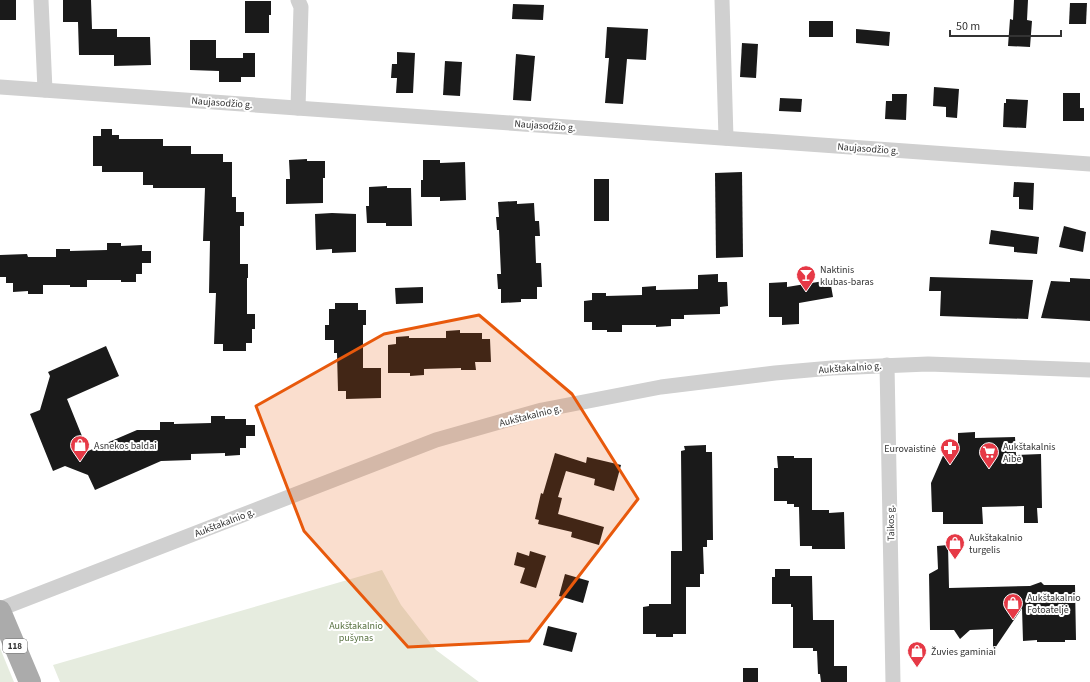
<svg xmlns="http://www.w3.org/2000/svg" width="1090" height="682" viewBox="0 0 1090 682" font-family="'Source Sans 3',sans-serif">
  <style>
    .green { fill: #e6ecdf }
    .building { fill: #1a1a1a }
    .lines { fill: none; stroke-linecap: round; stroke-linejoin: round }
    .street { stroke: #d0d0d0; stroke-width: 15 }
    .primary { stroke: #ababab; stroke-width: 22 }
    .marked { fill: #e8590c; fill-opacity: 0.2; stroke: #e8590c; stroke-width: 3; stroke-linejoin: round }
    .labels { text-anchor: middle; stroke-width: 4; stroke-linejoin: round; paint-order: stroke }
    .shield { fill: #fff; stroke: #707070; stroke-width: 1 }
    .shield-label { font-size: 9px; font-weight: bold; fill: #333 }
    .street-label { font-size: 10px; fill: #333; stroke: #fff }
    .poi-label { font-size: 10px; fill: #333; stroke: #fff; text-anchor: start }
    .park-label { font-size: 10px; fill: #56703f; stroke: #fff }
  </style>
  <rect width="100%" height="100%" fill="#fff"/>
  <g class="green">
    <path d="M382 570 401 605 436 650 479 682H60L53 665Z"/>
    <path d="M0 648 14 682H0Z"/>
  </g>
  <g class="building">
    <rect x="0" y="0" width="16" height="20"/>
    <path d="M63 0H91L92 29H117V37H150L151 65 114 66V55H79L78 22H63Z"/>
    <path d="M1014 0H1028L1027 20 1032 21 1030 47 1008 46 1010 19 1013 20Z"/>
    <path d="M245 1H271V15H269V33H245Z"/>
    <path d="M1070 3H1087L1086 24H1069Z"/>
    <path d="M513 4 544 5 543 20 512 19Z"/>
    <rect x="809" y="21" width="24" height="16"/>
    <path d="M607 27 648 29 646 60 627 59 623 104 605 103 609 58H605Z"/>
    <path d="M856 29 890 32 889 46 856 43Z"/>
    <path d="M190 40H216V58H243V53H255V77H241V82H219V71L190 70Z"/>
    <path d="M742 43 758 44 756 78 740 77Z"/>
    <path d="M397 52 415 53 413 93H396L397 78H391L392 64H397Z"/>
    <path d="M516 54 535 56 531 101 513 100Z"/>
    <path d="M445 61 462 62 460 96 443 95Z"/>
    <path d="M934 87 959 89 957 118 946 117V107L933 106Z"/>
    <path d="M1063 93H1080V108H1084V121H1063Z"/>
    <path d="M892 94H907L906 120 885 119 886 101H892Z"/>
    <path d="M780 98 802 99 801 112 779 111Z"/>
    <path d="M1006 99 1028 100 1026 128 1003 127 1004 103H1006Z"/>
    <path d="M101 129H112V135H119V139H163V146H191V154H223V162H232V197H236V212H244V226H240V264H248V278H247V314H255V329H252V343H246V351H223V344H214L216 293H209L210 241H203L205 188H153V185H143V172H102V166H93V136H101Z"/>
    <path d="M307 159V161H325V178H323V203L286 204V179H290L289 160Z"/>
    <path d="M423 160H440V163L465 162 466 200 440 201V197H421V180H423Z"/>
    <path d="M742 172 743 257 716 258 715 173Z"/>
    <rect x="594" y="179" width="15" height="42"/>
    <path d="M1014 182 1034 183 1033 210 1019 209V197H1013Z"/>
    <path d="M387 186V188H411L412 226H386V223H367L366 206H369V187Z"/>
    <path d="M517 201V204L534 203 535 221H539L540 236H535L536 263H541L542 287H537V299H521V302L501 303V289H498L497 274H501L499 230H497L496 217H499L498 202Z"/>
    <path d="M332 213 356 214V252L332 253V249L316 250 315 214Z"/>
    <path d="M1064 226 1086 232 1083 252 1059 247Z"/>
    <path d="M991 230 1039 237 1037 254 1014 252V247L989 244Z"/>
    <path d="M107 243H121V246L142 245V251H151V263H142V274H136V282H121V280H87V287H70V285H43V294H28V291L13 292V283H6V277H0V255L27 254 28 257H56V249H70V251L107 250Z"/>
    <path d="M718 274V282H727L728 306 720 307V314L684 315V319H671V326L656 327V325H622V332H607V330H592V322H584V301L592 300V293H606V296L642 295V287L656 286V290L698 289V275Z"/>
    <path d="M930 277 1033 280 1028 319 940 316 941 291H929Z"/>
    <path d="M1070 278 1090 279V321L1041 318 1051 281 1070 282Z"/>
    <path d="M830 280 833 297 799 303V324L782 325V317H769V283L787 282V287Z"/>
    <path d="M423 287V303L396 304 395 288Z"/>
    <path d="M335 303H358V310H366V325H363V368H381V398L346 399V391H338L337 353H334V340H325V325H329V309H335Z"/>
    <path d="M460 330V333H482V339H490L491 362H475L476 370H461V368L424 369V375L410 376V373H388V345L396 344V337L409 336V338H446V331Z"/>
    <path d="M106 346 119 376 67 399 88 451 137 430H160V422H174V424L211 423V416H225V419H246V425H255V436H246V448H240V455L225 456V453L191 454V460L161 461 95 490 88 475 65 466 53 471 30 414 40 410 50 376 48 372Z"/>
    <path d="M975 432V438L1015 437 1016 455 1041 454 1042 508H1037L1038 523H1024V506L982 507 983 524H943V512H932L931 483 949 442H958V433Z"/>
    <path d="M706 445V452H712L713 540H707V547H703L704 574H700V587H686V634H673V637H656V634H643V607L649 606V604H671V551H682L681 451 685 450 684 446Z"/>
    <path d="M555 453 586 463 587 457 621 465 614 491 594 485 595 479 566 471 558 497 562 498 558 514 604 527 599 545 571 537 572 532 538 524 539 520 535 519 541 493 543 494Z"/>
    <path d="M777 456H794V458H812V510H829V513L844 512 845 549H812V546H800L799 507H794V504H787V501H774V468H778Z"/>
    <path d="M948 545 949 588 1030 586 1041 582 1044 585H1075L1076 640H1065V642H1037V640L1023 641 1022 608 993 651V629L970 630 960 639 954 630H930L929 574 938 569 937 546Z"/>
    <path d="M530 551 546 556 536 588 520 583 525 568 514 565 517 552 529 556Z"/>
    <path d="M775 569H790V576H812L813 620H834V666H847V682H821L820 674H818L817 651H813V648H793V607H791V604H772V577H775Z"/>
    <path d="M565 574 589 581 583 603 559 596Z"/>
    <path d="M548 626 577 633 572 652 543 645Z"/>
    <rect x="743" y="668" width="15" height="14"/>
  </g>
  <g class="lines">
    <g class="street">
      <path d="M41 0 45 90"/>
      <path d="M722 0 726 138"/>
      <path d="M0 87 1090 164"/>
      <path d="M298 108 301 7 298 0"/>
      <path d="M887 365 893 682"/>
      <path d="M0 609 436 440 542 410 661 387 775 373 832 368 928 364 1090 370"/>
    </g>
    <path class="primary" d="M0 611 30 682"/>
  </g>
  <path class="marked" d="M479 315 572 394 638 499 529 641 408 647 304 531 256 406 384 334Z"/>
  <defs>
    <g id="bar-pin" transform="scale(1)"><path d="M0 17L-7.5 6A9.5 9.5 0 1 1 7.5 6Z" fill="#e63946" stroke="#fff"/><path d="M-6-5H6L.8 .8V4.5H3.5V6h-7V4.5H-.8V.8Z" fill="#fff"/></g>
    <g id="shop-pin" transform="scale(1)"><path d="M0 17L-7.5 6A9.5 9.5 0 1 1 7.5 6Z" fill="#e63946" stroke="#fff"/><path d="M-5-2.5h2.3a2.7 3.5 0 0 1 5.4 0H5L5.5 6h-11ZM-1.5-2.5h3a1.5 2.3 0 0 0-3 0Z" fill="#fff"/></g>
    <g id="pharmacy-pin" transform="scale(1)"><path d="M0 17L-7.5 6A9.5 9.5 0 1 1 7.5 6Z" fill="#e63946" stroke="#fff"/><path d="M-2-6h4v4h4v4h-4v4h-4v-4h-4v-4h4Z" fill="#fff"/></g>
    <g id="supermarket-pin" transform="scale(1)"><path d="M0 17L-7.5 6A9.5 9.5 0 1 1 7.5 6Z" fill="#e63946" stroke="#fff"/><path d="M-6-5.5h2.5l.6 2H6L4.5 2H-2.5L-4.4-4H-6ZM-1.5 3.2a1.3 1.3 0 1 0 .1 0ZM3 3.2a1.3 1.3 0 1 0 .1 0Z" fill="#fff"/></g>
  </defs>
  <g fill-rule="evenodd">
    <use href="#bar-pin" x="806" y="275"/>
    <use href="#shop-pin" x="80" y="445"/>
    <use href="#pharmacy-pin" x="950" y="448"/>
    <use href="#supermarket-pin" x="989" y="452"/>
    <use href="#shop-pin" x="955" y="543"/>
    <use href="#shop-pin" x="1013" y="603"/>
    <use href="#shop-pin" x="917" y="651"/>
  </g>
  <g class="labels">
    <rect class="shield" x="3" y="639" width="24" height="14" rx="3"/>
    <g class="shield-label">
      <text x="15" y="649">118</text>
    </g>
    <g class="street-label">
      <text transform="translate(222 102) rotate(4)" y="4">Naujasodžio g.</text>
      <text transform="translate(545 125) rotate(4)" y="4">Naujasodžio g.</text>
      <text transform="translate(868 148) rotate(4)" y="4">Naujasodžio g.</text>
      <text transform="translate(850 367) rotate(-4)" y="4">Aukštakalnio g.</text>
      <text transform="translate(530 415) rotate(-14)" y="4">Aukštakalnio g.</text>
      <text transform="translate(224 522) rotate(-21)" y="4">Aukštakalnio g.</text>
      <text transform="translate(890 523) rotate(-91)" y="4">Taikos g.</text>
    </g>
    <g class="poi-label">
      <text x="820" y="273">Naktinis<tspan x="820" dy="12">klubas-baras</tspan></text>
      <text x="94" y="449">Asnekos baldai</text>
      <text x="1003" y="450">Aukštakalnis<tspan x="1003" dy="12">Aibė</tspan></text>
      <text x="936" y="452" text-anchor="end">Eurovaistinė</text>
      <text x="969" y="541">Aukštakalnio<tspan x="969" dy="12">turgelis</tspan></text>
      <text x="1027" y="601">Aukštakalnio<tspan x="1027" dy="12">Fotoateljė</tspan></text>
      <text x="931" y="655">Žuvies gaminiai</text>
    </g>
    <g class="park-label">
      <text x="356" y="629">Aukštakalnio<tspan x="356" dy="12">pušynas</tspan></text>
    </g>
  </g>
  <path d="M950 30v6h111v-6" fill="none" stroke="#333333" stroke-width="2"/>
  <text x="956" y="30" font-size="12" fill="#333333" stroke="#ffffff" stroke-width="3" paint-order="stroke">50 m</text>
</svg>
